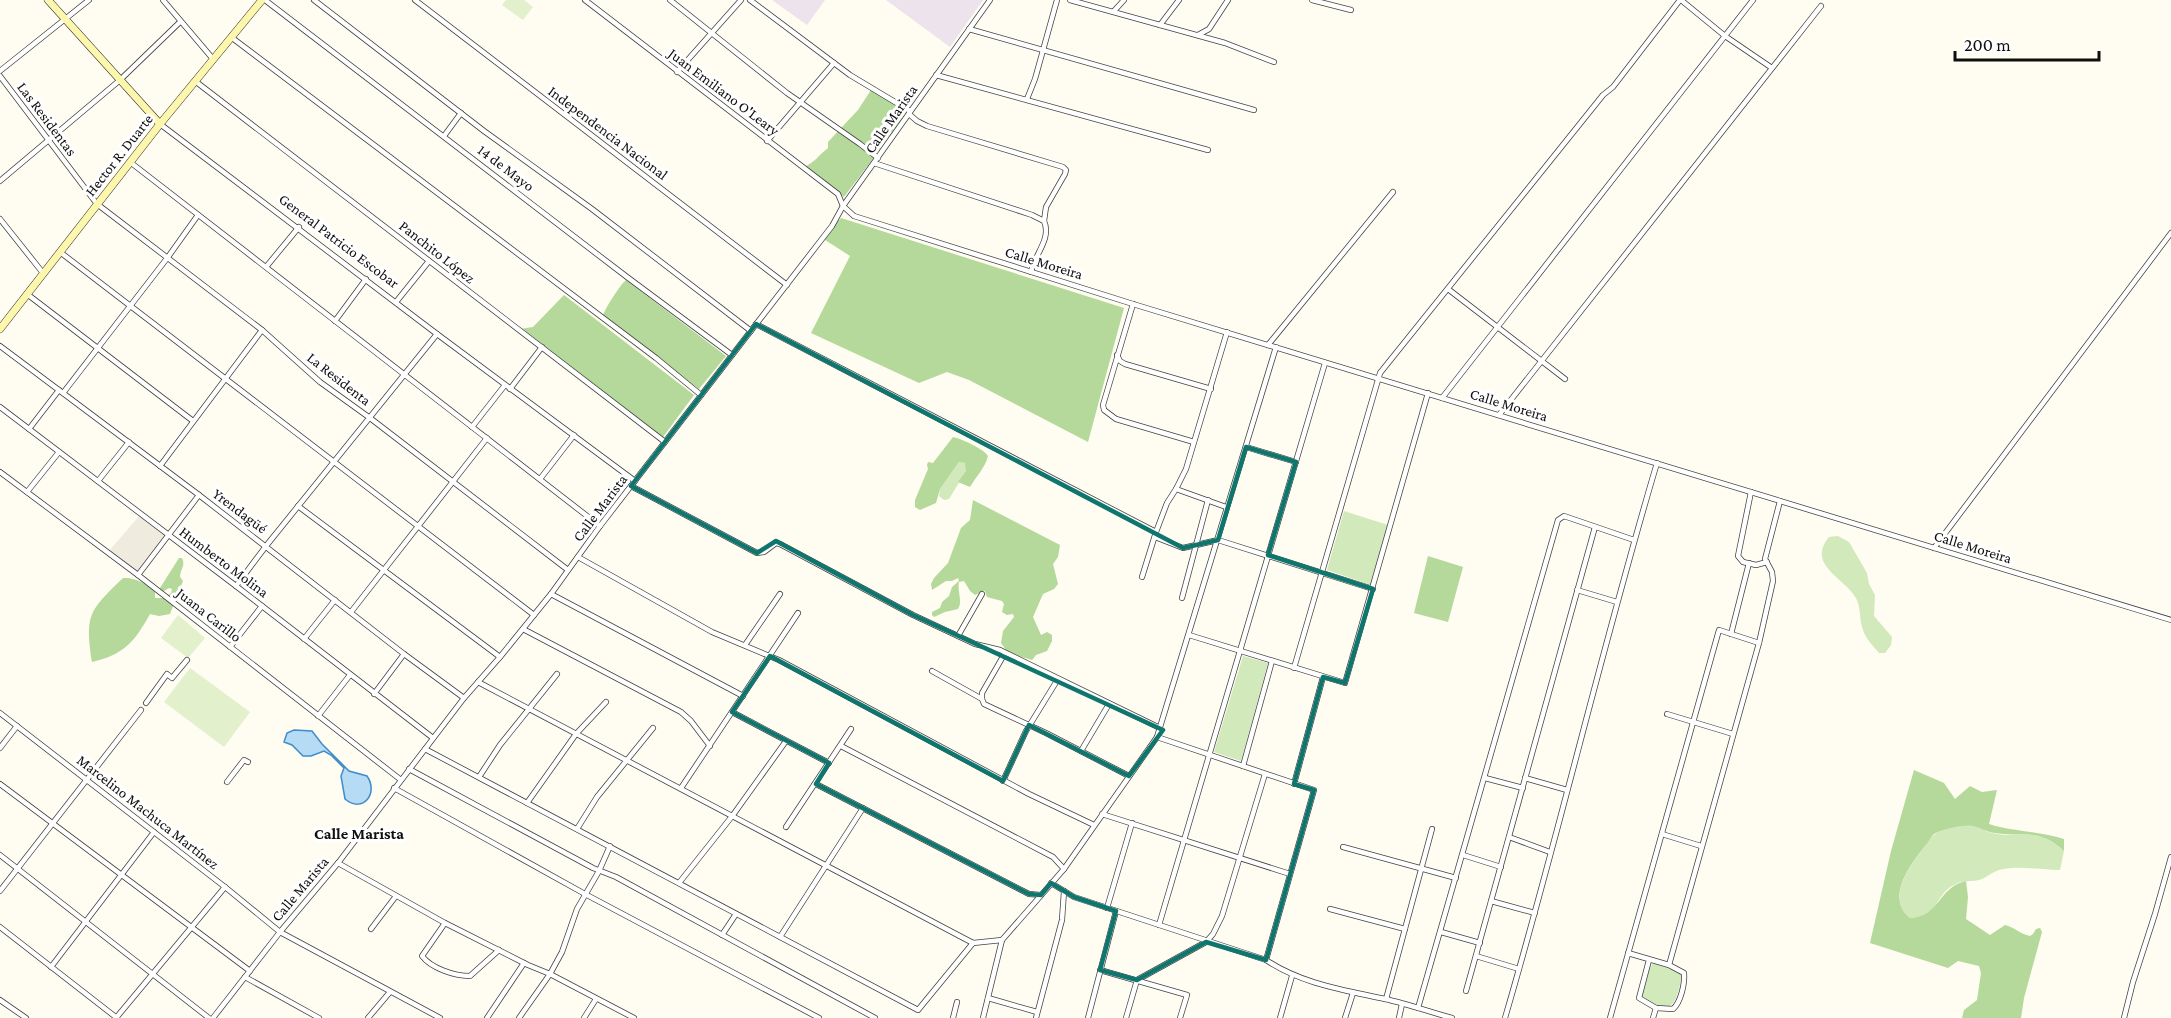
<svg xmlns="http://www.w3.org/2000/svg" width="2171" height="1018" viewBox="0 0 2171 1018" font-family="'Crimson Pro',serif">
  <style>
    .industrial { fill: #ece3ed }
    .green { fill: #d1e9bb }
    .forest { fill: #b4d99a }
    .pitch { fill: #e2f0cc }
    .plaza { fill: #efecdf }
    .water { fill: #b6dbf5; stroke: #3f8dcb; stroke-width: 1.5 }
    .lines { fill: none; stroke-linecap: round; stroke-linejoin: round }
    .street-casing { stroke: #424242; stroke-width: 6 }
    .secondary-casing { stroke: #313131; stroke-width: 8 }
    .street { stroke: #fff; stroke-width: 4.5 }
    .secondary { stroke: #fdf7ad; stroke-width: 7 }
    .marked { fill: none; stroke: #0f766e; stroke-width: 4.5; stroke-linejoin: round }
    .labels { text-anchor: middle; stroke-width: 6; stroke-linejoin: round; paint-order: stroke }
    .street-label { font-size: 15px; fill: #0f0f0f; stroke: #fff }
    .neighbourhood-label { font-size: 16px; font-weight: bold; fill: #0f0f0f; stroke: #fff }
  </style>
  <rect width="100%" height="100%" fill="#fffcf1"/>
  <g class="industrial">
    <path d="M772 0H825L807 25Z"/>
    <path d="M886 0H983L950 47Z"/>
  </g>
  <g class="green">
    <path d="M959 462 966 463V471L949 499 944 500 939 496 940 489Z"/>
    <path d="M1344 511 1388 525 1371 585 1327 570Z"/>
    <path d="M1838 536 1849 542 1867 573 1869 584 1875 595 1874 616 1892 637 1891 645 1885 653H1879C1873 646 1866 639 1863 630 1859 619 1861 607 1856 598 1845 578 1806 565 1829 537Z"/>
    <path d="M1243 656 1268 663 1241 761 1214 752Z"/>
    <path d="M1970 824C1977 827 1985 831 1992 833 2023 840 2035 825 2064 851L2060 870C2040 870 2019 865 1999 870 1992 872 1986 878 1979 880 1971 882 1963 880 1956 884 1934 893 1941 917 1910 918 1885 897 1911 865 1925 846 1928 842 1930 837 1934 835 1943 828 1959 827 1970 824Z"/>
    <path d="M1654 963 1681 973C1682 979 1680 985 1678 992 1672 1015 1658 1009 1642 997L1641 993 1649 967Z"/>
  </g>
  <g class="forest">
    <path d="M873 87 909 111 844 197 804 167C813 164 820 154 828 148V142L858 110Z"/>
    <path d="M841 218 1124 308 1088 442 969 380 947 372 919 383 811 333 850 256 822 238Z"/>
    <path d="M626 280 726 356 699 389 603 315C606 307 620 285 626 280Z"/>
    <path d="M564 295 694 395 663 437 599 391 520 329 533 327Z"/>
    <path d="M953 437C962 439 984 449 988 456 986 466 976 477 970 487L958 482 966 471 965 463 959 462 940 489 936 503 920 510 915 507V500L928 469 927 465 928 462 933 463Z"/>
    <path d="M973 500 1060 545 1058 557 1053 564 1058 584 1054 589 1043 594 1033 617 1041 635 1047 632 1052 635V641L1047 651 1036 655 1032 660 1008 653 1001 643 1003 631 1014 617 1013 614 1007 615 1002 612 1004 604 1002 601 987 597 985 591 975 595 970 591 964 581 959 582C957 592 963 601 958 609L945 612 934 617 932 615V612L940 608 942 602 949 596 952 587 959 581 958 578 952 581H946L932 590 931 584 934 578 948 563 961 528 970 520Z"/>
    <path d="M1428 556 1463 567 1448 622 1414 613Z"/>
    <path d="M179 558H182C186 566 180 569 180 577L183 581 170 614 159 616 150 614C135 641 124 655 92 662 85 614 89 611 123 578 136 577 146 584 155 592V598H164L171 593 172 589 169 588 164 591H160V588Z"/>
    <path d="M1914 770 1944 783 1955 799 1970 786 1982 792 1997 790 1989 824C2014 832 2040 831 2064 839V851C2038 827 2025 838 1995 833 1987 832 1980 828 1973 826 1966 824 1939 830 1933 835 1930 838 1928 843 1925 846 1910 865 1885 898 1910 918 1940 917 1938 887 1966 881L1968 897 1966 919 1990 935 2005 925C2014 927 2020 934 2030 936L2033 934 2036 929 2040 928 2042 932 2024 998 2021 1018H1962L1964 1010 1977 1000 1981 973 1979 966 1958 961 1948 968 1870 943 1891 851Z"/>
  </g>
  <g class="pitch">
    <path d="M506 0H524L533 7 523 20 502 5Z"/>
    <path d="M178 615 205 638 188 658 161 638Z"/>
    <path d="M190 668 250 712 224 747 164 702Z"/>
  </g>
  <path class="plaza" d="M140 515 167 535 137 574 109 551Z"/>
  <path class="water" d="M294 730 312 731 322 744 349 771 367 776C379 793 363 814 345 799L341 776 344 768 331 755 324 751 311 756H303L292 745 284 742 287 733Z"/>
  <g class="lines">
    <g class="street-casing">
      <g id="street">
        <path d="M163 0 213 59"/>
        <path d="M265 0 627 277 732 355"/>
        <path d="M314 0 484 131 592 209 751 331"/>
        <path d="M415 0 787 285"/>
        <path d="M585 0 838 194 843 206 854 216 1133 304 2171 620"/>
        <path d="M670 0 787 93 860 144 878 158"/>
        <path d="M750 0 850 75 910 111"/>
        <path d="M1070 0 1225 43 1274 62"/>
        <path d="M1312 0 1351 10"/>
        <path d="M1681 0 1725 36 1772 68"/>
        <path d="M1114 11 1124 0"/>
        <path d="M1160 25 1179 0"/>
        <path d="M969 29 1254 110"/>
        <path d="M1198 35 1209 29 1228 0"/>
        <path d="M231 37 656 358 701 395"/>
        <path d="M0 71 89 0"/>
        <path d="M677 72 741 0"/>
        <path d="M936 75 1208 150"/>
        <path d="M0 76 97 204 262 330 320 382 370 418 568 570"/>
        <path d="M195 81 665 442"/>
        <path d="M1027 99 1035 79 1057 0"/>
        <path d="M909 114 917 121 927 126 1063 167 1066 170 1065 174 1046 207 1044 221"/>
        <path d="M160 124 437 334 635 481"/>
        <path d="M444 136 461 113"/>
        <path d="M767 141 834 63"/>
        <path d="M130 162 600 526"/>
        <path d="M874 163 1032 215 1044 221C1052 239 1034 255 1031 272"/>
        <path d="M0 181 120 80 180 22"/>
        <path d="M0 219 43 273"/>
        <path d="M60 252 534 615"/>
        <path d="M266 267 299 227"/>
        <path d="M1448 289 1565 379"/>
        <path d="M27 294 193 421"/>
        <path d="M396 302 429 261"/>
        <path d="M1133 304 1103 405 1104 410 1116 419 1194 442"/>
        <path d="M335 321 366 279"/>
        <path d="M756 324 1156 532 1142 577"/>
        <path d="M1268 345 1393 192"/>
        <path d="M0 346 199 495 404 654 464 698"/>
        <path d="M1117 355 1120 361 1125 364 1211 389"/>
        <path d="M510 389 542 347"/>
        <path d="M63 393 168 257 198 215"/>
        <path d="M1442 398 1753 0"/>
        <path d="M0 407 236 586 433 738"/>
        <path d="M1499 415 1821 6"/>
        <path d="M472 427 505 385"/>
        <path d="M29 429 59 390"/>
        <path d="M1246 447 1296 462"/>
        <path d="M160 466 262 330"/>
        <path d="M0 472 138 575 401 780"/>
        <path d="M540 479 574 435"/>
        <path d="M98 481 129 442"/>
        <path d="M631 486 757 553 764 552 776 543 780 544 913 615 975 644 1000 650 1160 728"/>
        <path d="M1176 489 1226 507"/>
        <path d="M27 492 59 452"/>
        <path d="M1751 492 1738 556 1743 562 1756 565 1767 562"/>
        <path d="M298 506 500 657"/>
        <path d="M1156 532 1167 503 1176 489 1186 469 1227 332"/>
        <path d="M1155 537 1183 548 1218 540 1373 589"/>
        <path d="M1934 548 2171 233"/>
        <path d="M578 557 712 632 779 660 1029 794 1094 825"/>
        <path d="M138 575 199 495"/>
        <path d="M236 586 266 546 437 334"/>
        <path d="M1577 590 1617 602"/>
        <path d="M551 594 743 696"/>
        <path d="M1182 598 1208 500"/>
        <path d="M351 612 487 438"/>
        <path d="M523 629 681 712 691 721 710 746"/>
        <path d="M1731 634 1749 563"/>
        <path d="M1189 635 1345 683 1428 393"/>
        <path d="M958 636 982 594"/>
        <path d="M304 639 335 600"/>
        <path d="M745 645 780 594"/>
        <path d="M230 647 262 606"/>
        <path d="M1005 653 982 693V699L984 704 1046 733 1129 776"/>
        <path d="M1294 668 1380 373 1603 95 1613 87 1680 0"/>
        <path d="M932 671 982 699"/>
        <path d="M478 682 973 943 1002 940"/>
        <path d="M374 694 404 654"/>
        <path d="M146 703 167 674 172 678 187 660"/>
        <path d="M732 712 829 763"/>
        <path d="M0 713 225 887 280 932 440 1018"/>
        <path d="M1667 714 1733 734"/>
        <path d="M318 716 350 675"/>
        <path d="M1157 737 1314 790 1266 960"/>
        <path d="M841 746 1053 857 1064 869"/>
        <path d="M0 748 17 726"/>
        <path d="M425 749 918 1010 973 943"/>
        <path d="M1081 751 1109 704"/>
        <path d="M1243 766 1272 661"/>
        <path d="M409 769 593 868 616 877 875 1018"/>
        <path d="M479 777 500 745 557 674"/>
        <path d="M1485 778 1523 788"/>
        <path d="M1525 778 1567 790"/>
        <path d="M1003 781 1026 731 1058 679"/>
        <path d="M227 782 244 760 248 762"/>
        <path d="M0 784 250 971"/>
        <path d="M816 784 1029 894 1041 895"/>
        <path d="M1294 784 1323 677"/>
        <path d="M394 788 585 894 819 1018"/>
        <path d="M681 788 798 613"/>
        <path d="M527 803 576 734 606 702"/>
        <path d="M1102 814 1290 874"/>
        <path d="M786 827 851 729"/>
        <path d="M577 829 597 797 653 728"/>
        <path d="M1662 834 1701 846"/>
        <path d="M1509 837 1550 852"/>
        <path d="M1343 847 1456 878"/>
        <path d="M0 855 209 1018"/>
        <path d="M1463 855 1501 867"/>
        <path d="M338 863 445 923 528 965 550 974 634 1018"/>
        <path d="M679 883 733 815 786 741"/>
        <path d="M1051 883 1074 897 1266 960C1302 984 1344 990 1385 999 1408 1004 1430 1012 1452 1018"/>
        <path d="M0 891 141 710"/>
        <path d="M1491 901 1535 913"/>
        <path d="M1107 908 1132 823"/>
        <path d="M1330 909 1405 929"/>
        <path d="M445 923 422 956C431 968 454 976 470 976L499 950"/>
        <path d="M1159 925 1325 363"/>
        <path d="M0 927 117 1018"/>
        <path d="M371 929 396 896"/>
        <path d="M1441 932 1480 943"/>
        <path d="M722 935 736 914"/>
        <path d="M780 937 863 808"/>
        <path d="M1628 953 1669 965 1684 973C1685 983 1681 1002 1673 1009L1656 1008 1639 998 1649 960"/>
        <path d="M1476 956 1519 969"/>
        <path d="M1669 965 1759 643 1773 581 1772 572 1765 559 1780 501"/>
        <path d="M51 967 154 832"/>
        <path d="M1100 970 1187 995 1180 1018"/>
        <path d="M245 977 319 1018"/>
        <path d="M1466 991 1595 527"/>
        <path d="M988 998 1037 1012"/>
        <path d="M1386 999 1432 829"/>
        <path d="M0 1000 26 1018"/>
        <path d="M1418 1008 1558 520 1564 516 1634 540"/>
        <path d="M116 1018 225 887"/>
        <path d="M213 1018 280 932 338 863 464 698 500 657 551 594 600 526 832 226 843 206 990 0"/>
        <path d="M368 1018 390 992"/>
        <path d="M487 1018 524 963"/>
        <path d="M519 1018 550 974 562 952 577 909 599 871 610 846"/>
        <path d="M584 1018 596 999"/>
        <path d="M953 1018 957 1002"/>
        <path d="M983 1018 1002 940 1064 869 1157 737 1276 347"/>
        <path d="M1036 1018 1062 920 1064 891"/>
        <path d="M1088 1018 1116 911"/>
        <path d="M1126 1018 1137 980 1206 942 1213 934 1222 916 1265 774"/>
        <path d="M1280 1018 1292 976"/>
        <path d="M1345 1018 1353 993"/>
        <path d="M1399 1018 1402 1004"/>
        <path d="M1505 1018C1559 834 1602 647 1657 463"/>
        <path d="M1610 1018 1719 630 1759 643"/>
        <path d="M1653 1018 1656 1008"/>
        <path d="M2124 1018 2133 982 2155 914 2171 857"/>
      </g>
    </g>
    <g class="secondary-casing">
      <g id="secondary">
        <path d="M48 0 160 124"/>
        <path d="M0 329 160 124 262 0"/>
      </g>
    </g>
    <use href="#street" class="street"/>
    <use href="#secondary" class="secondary"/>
  </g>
  <path class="marked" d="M756 324 1183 548 1218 540 1246 447 1296 462 1268 555 1373 589 1345 683 1323 677 1294 784 1314 790 1266 960 1206 942 1137 980 1100 970 1116 911 1074 897 1051 883 1041 895 1029 894 816 784 829 763 732 712 770 656 1003 781 1029 725 1129 776 1163 730 913 615 776 541 757 553 631 486Z"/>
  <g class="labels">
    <g class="street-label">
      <text transform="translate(724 92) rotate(37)" y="5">Juan Emiliano O'Leary</text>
      <text transform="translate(47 119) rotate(53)" y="5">Las Residentas</text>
      <text transform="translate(891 119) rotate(-55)" y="5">Calle Marista</text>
      <text transform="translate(608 133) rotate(37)" y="5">Independencia Nacional</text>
      <text transform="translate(119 155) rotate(-52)" y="5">Hector R. Duarte</text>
      <text transform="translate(506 168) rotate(37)" y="5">14 de Mayo</text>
      <text transform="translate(339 241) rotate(37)" y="5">General Patricio Escobar</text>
      <text transform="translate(437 252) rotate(38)" y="5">Panchito López</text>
      <text transform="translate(1044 263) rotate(17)" y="5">Calle Moreira</text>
      <text transform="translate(339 379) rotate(38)" y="5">La Residenta</text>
      <text transform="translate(1509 405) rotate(17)" y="5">Calle Moreira</text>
      <text transform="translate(600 508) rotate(-53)" y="5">Calle Marista</text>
      <text transform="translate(240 511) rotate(37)" y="5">Yrendagüé</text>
      <text transform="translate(1973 547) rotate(17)" y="5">Calle Moreira</text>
      <text transform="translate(224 562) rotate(37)" y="5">Humberto Molina</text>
      <text transform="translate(209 615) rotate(38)" y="5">Juana Carillo</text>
      <text transform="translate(148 812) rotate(38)" y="5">Marcelino Machuca Martínez</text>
      <text transform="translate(300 889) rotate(-50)" y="5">Calle Marista</text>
    </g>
    <g class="neighbourhood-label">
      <text x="359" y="839">Calle Marista</text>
    </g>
  </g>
  <path d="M1955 51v9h144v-9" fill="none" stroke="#0f0f0f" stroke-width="3"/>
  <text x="1964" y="51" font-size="18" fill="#0f0f0f" stroke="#ffffff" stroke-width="4.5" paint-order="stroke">200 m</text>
</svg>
